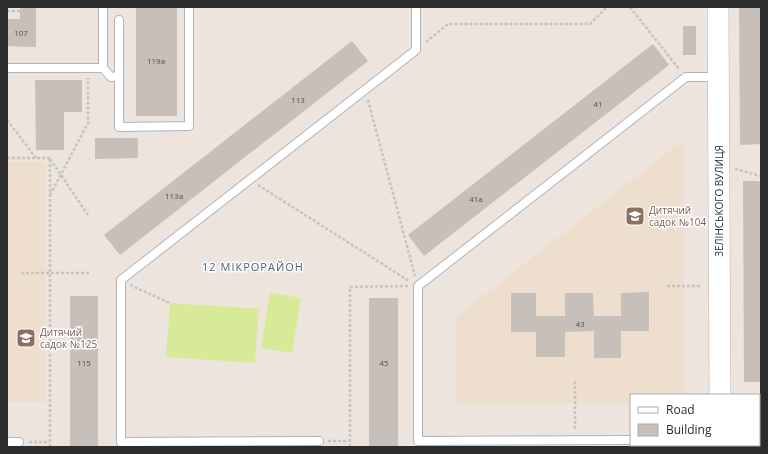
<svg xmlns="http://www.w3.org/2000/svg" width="768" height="454" viewBox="0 0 768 454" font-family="'Open Sans',sans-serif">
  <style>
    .education { fill: #eedece }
    .pitch { fill: #d7ea97 }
    .building { fill: #c6bfba }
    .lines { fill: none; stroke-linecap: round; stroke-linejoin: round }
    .service-casing { stroke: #aeb4bc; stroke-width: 10 }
    .tertiary-casing { stroke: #aeb4bc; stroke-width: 22 }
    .path { stroke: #c4c4c4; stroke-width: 2.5; stroke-dasharray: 3 2; stroke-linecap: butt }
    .service { stroke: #fff; stroke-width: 8 }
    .tertiary { stroke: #fff; stroke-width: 21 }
    .labels { text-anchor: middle; stroke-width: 3; stroke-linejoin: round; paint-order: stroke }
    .number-label { font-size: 8px; fill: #525150 }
    .street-label { font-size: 10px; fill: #2c2c2c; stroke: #fff }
    .education-label { font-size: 10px; fill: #785e54; stroke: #fff; text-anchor: start }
    .neighbourhood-label { font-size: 11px; letter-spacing: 1px; fill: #4c5e7c; stroke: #fff }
  </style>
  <rect width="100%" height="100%" fill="#ede4de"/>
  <g class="education">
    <path d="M677 145H684V395H631V403L457 404 456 317Z"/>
    <rect x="7" y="162" width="38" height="240"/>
  </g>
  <g class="pitch">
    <path d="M270 293 301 298 292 353 261 348Z"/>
    <path d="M170 303 259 309 255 363 166 357Z"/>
  </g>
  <g class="building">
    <path d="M20 7H36V47L7 46V19H20Z"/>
    <rect x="136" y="7" width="41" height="109"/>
    <path d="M739 7H761V144L740 145Z"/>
    <rect x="683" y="26" width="13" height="29"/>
    <path d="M352 41 368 61 120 255 104 235Z"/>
    <path d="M653 44 669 65 424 256 408 235Z"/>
    <path d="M35 80H82V112H64V150H36Z"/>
    <path d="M95 138H138V158L95 159Z"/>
    <path d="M743 181H761V382H744Z"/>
    <path d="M649 292V331H621V358H594V331L565 332V357H536V332H511V293H536V316H565V293H593L594 316H621V293Z"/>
    <rect x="70" y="296" width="28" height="151"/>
    <rect x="369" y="298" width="29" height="149"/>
  </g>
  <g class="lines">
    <g class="service-casing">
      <g id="service">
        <path d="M103 7V68L111 77 119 76"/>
        <path d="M119 20V127L189 126V7"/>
        <path d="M7 68H103"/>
        <path d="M759 409H761"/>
        <path d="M631 440 418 441V286L686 77H718"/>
        <path d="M319 441 121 442V280L416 50V7"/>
        <path d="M7 442H19"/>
      </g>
    </g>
    <g class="tertiary-casing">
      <g id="tertiary">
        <path d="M718 7 720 395"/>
        <path d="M720 445V447"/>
      </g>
    </g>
    <g class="path">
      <path d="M630 7 679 69"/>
      <path d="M7 11H20"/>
      <path d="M426 42 448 24H590L607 7"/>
      <path d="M368 100 415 276"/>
      <path d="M7 120 36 158"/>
      <path d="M7 158H50"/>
      <path d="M50 159 88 215"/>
      <path d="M735 169 761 176"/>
      <path d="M258 185 409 281"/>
      <path d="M50 195 88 123V78"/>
      <path d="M21 273H89"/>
      <path d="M130 285 170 303"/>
      <path d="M667 286H702"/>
      <path d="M575 381V430"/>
      <path d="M328 441H350"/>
      <path d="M29 442H50"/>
      <path d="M50 447V158"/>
      <path d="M350 447V287L408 286"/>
    </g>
    <use href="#service" class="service"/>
    <use href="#tertiary" class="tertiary"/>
  </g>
  <defs>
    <g id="school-square" transform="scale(1)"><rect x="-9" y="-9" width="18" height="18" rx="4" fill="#8d6e63" stroke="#fff"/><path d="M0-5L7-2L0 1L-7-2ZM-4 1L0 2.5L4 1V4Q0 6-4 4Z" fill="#fff"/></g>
  </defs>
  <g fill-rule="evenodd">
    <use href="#school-square" x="635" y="216"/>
    <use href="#school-square" x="26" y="338"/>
  </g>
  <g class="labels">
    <g class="number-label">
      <text x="21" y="36">107</text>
      <text x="156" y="64">119а</text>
      <text x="298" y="103">113</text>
      <text x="598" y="107">41</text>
      <text x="174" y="199">113а</text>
      <text x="476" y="202">41а</text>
      <text x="580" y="327">43</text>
      <text x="84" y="366">115</text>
      <text x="384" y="366">45</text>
    </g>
    <g class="street-label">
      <text transform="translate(719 201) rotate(-90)" y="4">ЗЕЛІНСЬКОГО ВУЛИЦЯ</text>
    </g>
    <g class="education-label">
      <text x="649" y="214">Дитячий<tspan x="649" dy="12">садок №104</tspan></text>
      <text x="40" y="336">Дитячий<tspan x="40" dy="12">садок №125</tspan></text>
    </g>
    <g class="neighbourhood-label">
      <text x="253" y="271">12 МІКРОРАЙОН</text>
    </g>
  </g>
  <rect width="768" height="454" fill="none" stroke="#2c2c2c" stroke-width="16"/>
  <rect x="630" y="394" width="130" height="52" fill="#ffffff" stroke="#ababab"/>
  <rect x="638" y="407" width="20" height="6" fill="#ffffff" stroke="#ababab"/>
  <text x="666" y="414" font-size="12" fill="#2c2c2c">Road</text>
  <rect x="638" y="424" width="20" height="12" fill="#c6bfba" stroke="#ababab"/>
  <text x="666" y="434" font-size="12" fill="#2c2c2c">Building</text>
</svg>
